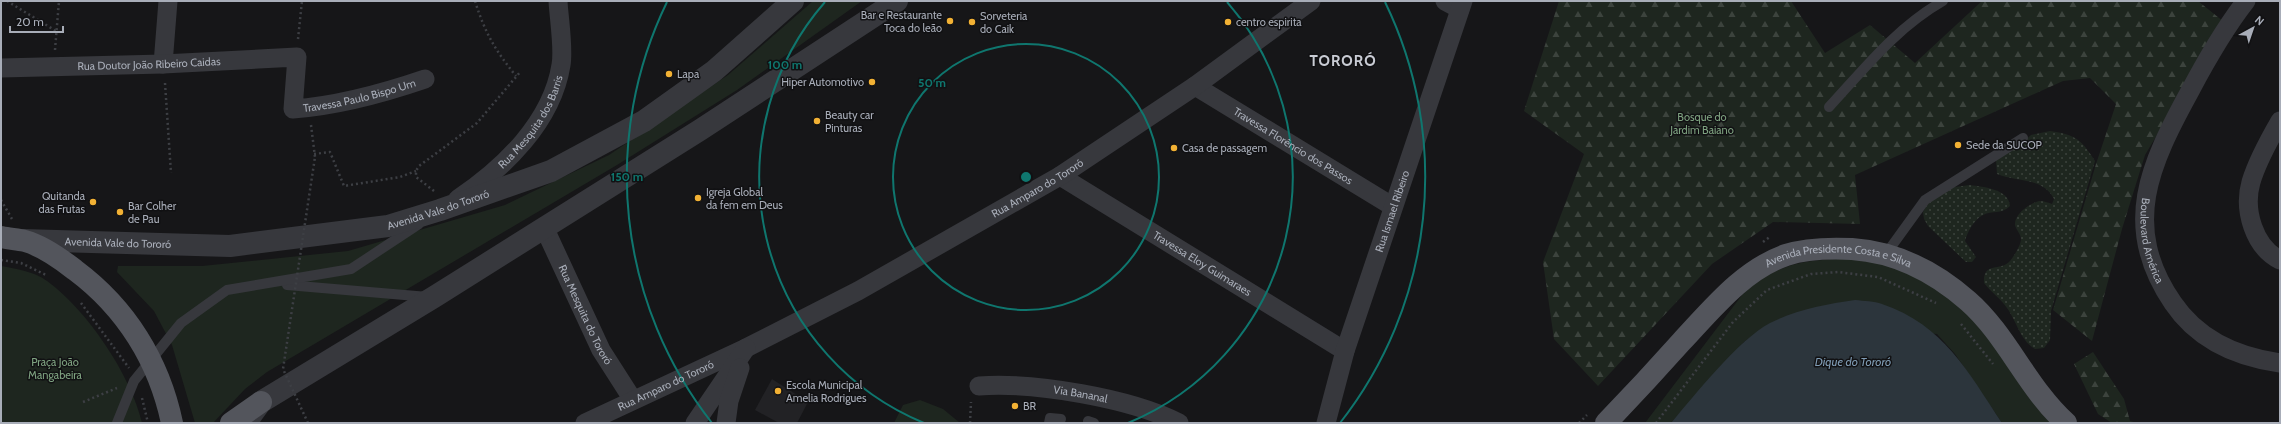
<svg xmlns="http://www.w3.org/2000/svg" width="2281" height="424" viewBox="0 0 2281 424" font-family="Cabin,sans-serif">
  <style>
    .built { fill: #222225 }
    .grass { fill: url(#grass-dots) }
    .forest { fill: url(#forest-firs) }
    .park { fill: #1e261f }
    .water { fill: #2c353c }
    .lines { fill: none; stroke-linecap: round; stroke-linejoin: round }
    .path { stroke: #3d3f44; stroke-width: 2.5; stroke-dasharray: 2 3; stroke-linecap: butt }
    .service { stroke: #37383d; stroke-width: 10 }
    .minor { stroke: #37383d; stroke-width: 19 }
    .tertiary { stroke: #37383d; stroke-width: 22 }
    .primary { stroke: #53555c; stroke-width: 22 }
    .path-bridge { stroke: #3d3f44; stroke-width: 2.5; stroke-dasharray: 2 3; stroke-linecap: butt }
    .ring { fill: none; stroke: #0f766e; stroke-width: 2 }
    .poi-dot { fill: #f2b134; stroke: #111113; stroke-width: 1.5 }
    .labels { text-anchor: middle; stroke-width: 3; stroke-linejoin: round; paint-order: stroke }
    .poi-label { font-size: 11px; fill: #a8adb8; stroke: #111113; text-anchor: start }
    .street-label { font-size: 11px; fill: #a8adb8; stroke: #111113 }
    .park-label { font-size: 11px; fill: #7fa381; stroke: #111113 }
    .water-label { font-size: 12px; font-style: italic; fill: #7f9bb3; stroke: #111113 }
    .district-label { font-size: 15px; font-weight: bold; letter-spacing: 1px; fill: #c9ccd4; stroke: #111113 }
    .centre { fill: #0f766e; stroke: #111113; stroke-width: 2 }
    .ring-label { font-size: 12px; text-anchor: middle; font-weight: bold; fill: #0f766e; stroke: #111113; stroke-width: 3; stroke-linejoin: round; paint-order: stroke }
  </style>
  <defs>
    <pattern id="grass-dots" width="8" height="8" patternUnits="userSpaceOnUse"><rect width="8" height="8" fill="#1e261f"/><path d="M2 2h.1M6 6h.1" fill="none" stroke="#3c433d" stroke-width="1.8" stroke-linecap="round"/></pattern>
    <pattern id="forest-firs" width="22" height="20" patternUnits="userSpaceOnUse"><rect width="22" height="20" fill="#1e261f"/><path d="M5 1l3.5 6h-7zM16 11l3.5 6h-7z" fill="#3c433d"/></pattern>
  </defs>
  <rect width="100%" height="100%" fill="#161618"/>
  <path class="built" d="M772 379 808 402 797 423H779L755 410Z"/>
  <g class="grass">
    <path d="M2050 131C2076 135 2081 139 2095 161L2051 311 2050 340 2044 348 2035 349C2020 340 2017 322 2007 308 2001 299 1991 292 1984 283 1983 261 2000 272 2010 261 2014 256 2021 245 2021 239 2021 234 2016 230 2015 225 2014 214 2031 202 2040 201 2044 201 2049 203 2052 204L2054 199C2044 177 2015 182 1997 174L1996 160 2021 144 2031 135Z"/>
    <path d="M1970 185C1984 187 2009 189 2010 206 2001 215 1992 210 1983 215 1974 219 1967 233 1965 241L1976 257 1972 262H1966L1928 226 1924 219 1923 212 1928 203 1947 188Z"/>
  </g>
  <g class="forest">
    <path d="M1559 1H1791L1825 53 1870 25 1915 63 1982 1H2198L2224 22 2145 155 2122 229 2092 341 2053 310 2096 164 2116 104 2090 78 2063 81 1855 175 1860 224 1773 222 1712 264 1598 386 1554 339 1543 262 1584 154 1524 111Z"/>
    <path d="M2093 352 2124 399 2130 421 2137 423H2112L2098 414 2074 364Z"/>
  </g>
  <g class="park">
    <path d="M813 1H862L737 90 617 165 267 372 245 389 213 423H195L172 345 154 311 117 272 118 266H202L348 251 505 205 609 155 728 75Z"/>
    <path d="M1858 258 1891 262 1954 290 2069 423H2002L1955 354 1937 334 1769 324 1744 342 1671 423H1645L1742 295C1779 260 1810 260 1858 258Z"/>
    <path d="M1 266C17 269 33 271 47 281 87 310 131 375 142 423H1Z"/>
    <path d="M920 400 943 409 960 423H894L903 405Z"/>
  </g>
  <path class="water" d="M1855 300C1864 301 1874 301 1882 304 1944 325 1968 372 2002 423H1671C1695 395 1738 340 1770 323 1796 310 1826 304 1855 300Z"/>
  <g class="lines">
    <g class="path">
      <path d="M7 1 56 31"/>
      <path d="M475 1C485 33 495 50 516 76"/>
      <path d="M298 39 302 1"/>
      <path d="M55 50 59 1"/>
      <path d="M165 83 171 173"/>
      <path d="M311 125 315 157"/>
      <path d="M314 154 330 152 344 186 400 177 416 171"/>
      <path d="M434 191 416 177V171L419 166 477 123 521 71"/>
      <path d="M1 200 12 219"/>
      <path d="M1763 242 1771 236"/>
      <path d="M1 260 21 263 46 275"/>
      <path d="M81 303 129 368"/>
      <path d="M1961 324 1993 364"/>
      <path d="M142 398 148 423"/>
      <path d="M83 402 117 388"/>
      <path d="M970 423 971 402"/>
      <path d="M1579 423 1587 415"/>
      <path d="M1656 423 1733 322 1767 290 1811 274 1838 272 1878 277 1936 303"/>
    </g>
    <g class="service">
      <path d="M1829 107C1865 68 1896 28 1943 1"/>
      <path d="M1886 254 1925 200 2023 138"/>
      <path d="M287 285 428 297"/>
      <path d="M1088 421 1094 423"/>
      <path d="M117 423 134 381 181 323 227 290 351 269 419 224"/>
      <path d="M1049 423 1050 418 1061 419"/>
    </g>
    <g class="minor">
      <path d="M1445 1 1460 9"/>
      <path id="s1" d="M2246 1C2224 29 2207 59 2190 91 2150 164 2120 226 2173 303 2198 340 2237 357 2280 363"/>
      <path d="M163 64 168 1"/>
      <path id="s2" d="M1 68 163 64 297 57 293 109C335 106 384 93 425 79"/>
      <path id="s3" d="M1195 86 1392 206"/>
      <path d="M2280 121C2269 140 2257 162 2251 182 2243 210 2254 247 2280 260"/>
      <path id="s4" d="M1060 176 1345 351"/>
      <path id="s5" d="M458 199C504 168 552 122 561 65 564 49 559 19 558 1"/>
      <path id="s6" d="M544 227 601 350 633 400"/>
      <path id="s7" d="M979 386C1034 382 1130 398 1179 423"/>
      <path id="s8" d="M585 423 746 348 858 291 1060 176 1195 86 1311 1"/>
      <path d="M695 423 746 348"/>
      <path d="M726 423 729 401 740 368"/>
      <path id="s9" d="M1326 423 1345 351 1463 1"/>
    </g>
    <g class="tertiary">
      <path id="s10" d="M22 240 230 246 388 226 440 210 551 171 644 121 714 71 793 1"/>
      <path d="M250 417 261 402 434 297 700 130 897 1"/>
    </g>
    <g class="primary">
      <path d="M1 237C9 239 18 239 25 241 43 246 61 259 75 270 126 308 159 361 172 423"/>
      <path d="M231 423 261 402"/>
      <path id="s11" d="M1606 423C1632 396 1657 369 1682 341 1712 309 1743 270 1786 255 1807 248 1830 248 1852 249 1896 252 1935 272 1968 301 2007 335 2027 388 2066 423"/>
    </g>
    <path class="path-bridge" d="M308 423 283 369 315 157"/>
  </g>
  <g class="ring">
    <circle cx="1026" cy="177" r="133"/>
    <path d="M924 423A266 266 0 0 1 825 2M1227 2A266 266 0 0 1 1128 423"/>
    <path d="M712 423A399 399 0 0 1 667 2M1385 2A399 399 0 0 1 1340 423"/>
  </g>
  <g class="poi-dot">
    <circle cx="950" cy="21" r="4"/>
    <circle cx="972" cy="22" r="4"/>
    <circle cx="1228" cy="22" r="4"/>
    <circle cx="669" cy="74" r="4"/>
    <circle cx="872" cy="82" r="4"/>
    <circle cx="817" cy="121" r="4"/>
    <circle cx="1958" cy="145" r="4"/>
    <circle cx="1174" cy="148" r="4"/>
    <circle cx="698" cy="198" r="4"/>
    <circle cx="93" cy="202" r="4"/>
    <circle cx="120" cy="212" r="4"/>
    <circle cx="778" cy="391" r="4"/>
    <circle cx="1015" cy="406" r="4"/>
  </g>
  <g class="labels">
    <g class="poi-label">
      <text x="942" y="19" text-anchor="end">Bar e Restaurante<tspan x="942" dy="13">Toca do leão</tspan></text>
      <text x="980" y="20">Sorveteria<tspan x="980" dy="13">do Caik</tspan></text>
      <text x="1236" y="26">centro espirita</text>
      <text x="677" y="78">Lapa</text>
      <text x="864" y="86" text-anchor="end">Hiper Automotivo</text>
      <text x="825" y="119">Beauty car<tspan x="825" dy="13">Pinturas</tspan></text>
      <text x="1966" y="149">Sede da SUCOP</text>
      <text x="1182" y="152">Casa de passagem</text>
      <text x="706" y="196">Igreja Global<tspan x="706" dy="13">da fem em Deus</tspan></text>
      <text x="85" y="200" text-anchor="end">Quitanda<tspan x="85" dy="13">das Frutas</tspan></text>
      <text x="128" y="210">Bar Colher<tspan x="128" dy="13">de Pau</tspan></text>
      <text x="786" y="389">Escola Municipal<tspan x="786" dy="13">Amelia Rodrigues</tspan></text>
      <text x="1023" y="410">BR</text>
    </g>
    <g class="street-label">
      <text dy="4" stroke="none"><textPath href="#s2" startOffset="148">Rua Doutor João Ribeiro Caidas</textPath></text>
      <text dy="4" stroke="none"><textPath href="#s2" startOffset="416">Travessa Paulo Bispo Um</textPath></text>
      <text dy="4" stroke="none"><textPath href="#s5" startOffset="108">Rua Mesquita dos Barris</textPath></text>
      <text dy="4" stroke="none"><textPath href="#s3" startOffset="115">Travessa Florêncio dos Passos</textPath></text>
      <text dy="4" stroke="none"><textPath href="#s8" startOffset="510">Rua Amparo do Tororó</textPath></text>
      <text dy="4" stroke="none"><textPath href="#s10" startOffset="420">Avenida Vale do Tororó</textPath></text>
      <text dy="4" stroke="none"><textPath href="#s9" startOffset="222">Rua Ismael Ribeiro</textPath></text>
      <text dy="4" stroke="none"><textPath href="#s1" startOffset="266">Boulevard América</textPath></text>
      <text dy="4" stroke="none"><textPath href="#s10" startOffset="96">Avenida Vale do Tororó</textPath></text>
      <text dy="4" stroke="none"><textPath href="#s4" startOffset="167">Travessa Eloy Guimaraes</textPath></text>
      <text dy="4" stroke="none"><textPath href="#s11" startOffset="301">Avenida Presidente Costa e Silva</textPath></text>
      <text dy="4" stroke="none"><textPath href="#s6" startOffset="97">Rua Mesquita do Tororó</textPath></text>
      <text dy="4" stroke="none"><textPath href="#s8" startOffset="89">Rua Amparo do Tororó</textPath></text>
      <text dy="4" stroke="none"><textPath href="#s7" startOffset="102">Via Bananal</textPath></text>
    </g>
    <g class="park-label">
      <text x="1702" y="121">Bosque do<tspan x="1702" dy="13">Jardim Baiano</tspan></text>
      <text x="55" y="366">Praça João<tspan x="55" dy="13">Mangabeira</tspan></text>
    </g>
    <g class="water-label">
      <text x="1853" y="366">Dique do Tororó</text>
    </g>
    <g class="district-label">
      <text x="1343" y="66">TORORÓ</text>
    </g>
  </g>
  <circle cx="1026" cy="177" r="6" class="centre"/>
  <g class="ring-label">
    <text x="785" y="69">100 m</text>
    <text x="932" y="87">50 m</text>
    <text x="627" y="181">150 m</text>
  </g>
  <rect width="2281" height="424" fill="none" stroke="#a8adb8" stroke-width="4"/>
  <g transform="translate(2253 28) rotate(40)" stroke="#111113" stroke-width="3" paint-order="stroke">
  <path d="M0-3L7 15L0 10L-7 15Z" fill="#a8adb8"/>
  <text y="-6" font-size="11" font-weight="bold" text-anchor="middle" fill="#a8adb8">N</text>
  </g>
  <path d="M10 26v6h53v-6" fill="none" stroke="#a8adb8" stroke-width="2"/>
  <text x="16" y="26" font-size="12" fill="#a8adb8" stroke="#111113" stroke-width="3" paint-order="stroke">20 m</text>
</svg>
